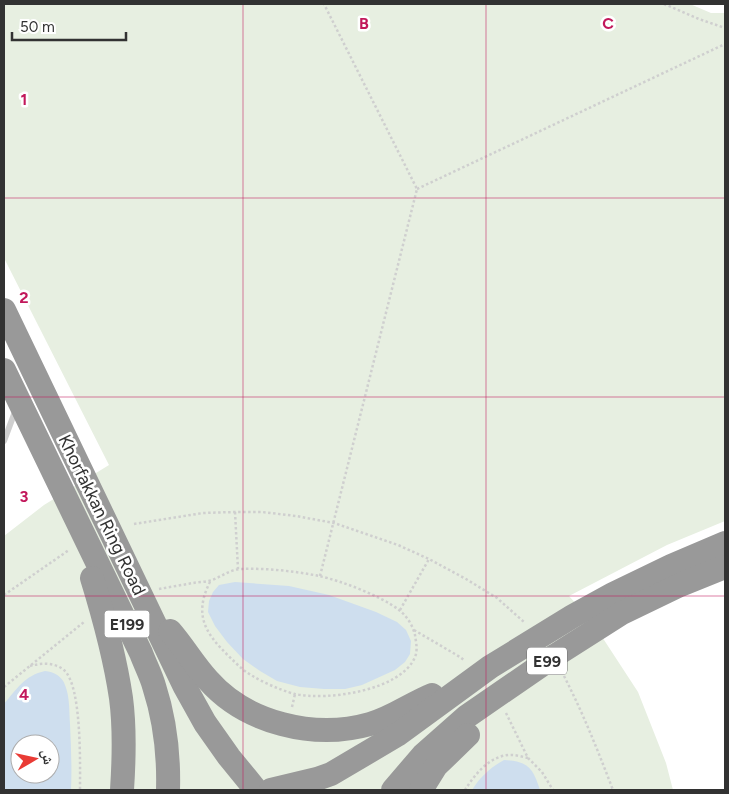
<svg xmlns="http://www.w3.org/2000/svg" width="729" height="794" viewBox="0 0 729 794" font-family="Figtree,'Noto Naskh Arabic',sans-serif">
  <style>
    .green { fill: #e7efe1; fill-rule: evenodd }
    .water { fill: #cedeee; fill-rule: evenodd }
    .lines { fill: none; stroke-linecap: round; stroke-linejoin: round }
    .path { stroke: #cfcfcf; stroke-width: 2.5; stroke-dasharray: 2.5 2.5; stroke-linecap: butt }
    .lane { stroke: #cfcfcf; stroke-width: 6 }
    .highway { stroke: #999; stroke-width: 24 }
    .grid { fill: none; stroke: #c2185b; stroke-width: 1; stroke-opacity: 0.55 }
    .labels { text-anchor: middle; stroke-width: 5; stroke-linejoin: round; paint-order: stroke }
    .shield { fill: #fff; stroke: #707070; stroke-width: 1 }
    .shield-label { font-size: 16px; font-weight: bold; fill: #323232 }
    .street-label { font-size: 18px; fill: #323232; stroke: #fff }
    .grid-label { font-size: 16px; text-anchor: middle; font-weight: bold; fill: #c2185b; stroke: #fff; stroke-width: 5; stroke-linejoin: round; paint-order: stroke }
  </style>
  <rect width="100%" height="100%" fill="#fff"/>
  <path class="green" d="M4 4H690L711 13H725V521L667 545 569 596 591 620 638 692 666 763 673 790H4V536L44 505 109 465 4 258ZM20 744H50V774H20Z"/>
  <g class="water">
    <path d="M235 582 289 586 329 595 376 612 397 622 406 630 411 641 410 654 405 662 395 670 362 685 345 689H324L300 687 277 681 260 671 243 659 227 642 215 626 208 612 209 601 213 592 219 585Z"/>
    <path d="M45 671C54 672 62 676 65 685 70 697 69 712 70 724 71 746 72 768 71 790H4V704C16 690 25 675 45 671ZM20 744H50V774H20Z"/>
    <path d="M504 760C528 761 533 768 540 790H472C480 777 491 767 504 760Z"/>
  </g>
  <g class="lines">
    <g class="path">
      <path d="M664 4 699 19 725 28"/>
      <path d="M417 189 725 44"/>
      <path d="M235 512 238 569"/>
      <path d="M134 524 203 513 235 512H262L296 516 334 523 398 545 429 559 466 579 497 598 524 622"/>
      <path d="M320 576 417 189 324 4"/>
      <path d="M159 589C170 587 182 585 193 583 199 582 206 582 212 580 221 577 229 570 240 569 266 568 294 571 319 576 342 581 381 596 399 610 407 616 413 626 415 635 416 642 418 650 415 657 401 691 326 701 295 694 279 690 252 678 240 667 212 640 189 621 211 580"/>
      <path d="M4 595 69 550"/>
      <path d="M400 610 429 559"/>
      <path d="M414 630 460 657 465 661"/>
      <path d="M30 666C41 663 54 662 64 670 82 686 80 765 80 790"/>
      <path d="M564 676C583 713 598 751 613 790"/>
      <path d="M4 687 84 622"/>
      <path d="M292 707 295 694"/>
      <path d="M506 713 528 758 542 772 553 790"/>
      <path d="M465 790C475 774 491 754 512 755 517 755 523 757 528 758"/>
    </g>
    <path class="lane" d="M4 441 16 409"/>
    <g class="highway">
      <path d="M4 310 185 687 205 723 229 757 256 790"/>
      <path d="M4 370 141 653C145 664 151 675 154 686 165 720 169 755 168 790"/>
      <path d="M92 578C104 617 115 657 121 698 125 728 124 760 122 790"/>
      <path d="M170 631C184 647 194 665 208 680 246 723 314 740 370 724 392 718 410 704 432 695"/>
      <path d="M271 790 317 779 331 774 397 735 490 667 573 616 613 594 671 566 725 543"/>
      <path d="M393 790 423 755 466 717 556 655 622 613 680 585 725 567"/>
      <path d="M421 790 436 766 468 735"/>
    </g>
  </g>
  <path class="grid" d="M243 4V790M486 4V790M4 198H725M4 397H725M4 596H725"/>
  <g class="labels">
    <g class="shield">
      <rect x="104.5" y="610.5" width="45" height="27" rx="4"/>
      <rect x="527" y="647.5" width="40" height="27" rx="4"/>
    </g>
    <g class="shield-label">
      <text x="127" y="630">E199</text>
      <text x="547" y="667">E99</text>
    </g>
    <g class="street-label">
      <text transform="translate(102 515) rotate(64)" y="6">Khorfakkan Ring Road</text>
    </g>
  </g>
  <g class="grid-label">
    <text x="364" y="29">B</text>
    <text x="608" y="29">C</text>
    <text x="24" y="105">1</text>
    <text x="24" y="303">2</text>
    <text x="24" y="502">3</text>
    <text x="24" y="700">4</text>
  </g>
  <rect width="729" height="794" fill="none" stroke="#323232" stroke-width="10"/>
  <g transform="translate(35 759) rotate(81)"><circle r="24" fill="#ffffff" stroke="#adadad"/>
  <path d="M0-4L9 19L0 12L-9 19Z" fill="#e93b35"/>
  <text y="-8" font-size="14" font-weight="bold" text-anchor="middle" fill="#323232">ش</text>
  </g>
  <path d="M12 32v8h114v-8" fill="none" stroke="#323232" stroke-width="2.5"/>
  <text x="20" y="32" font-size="15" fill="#323232" stroke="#ffffff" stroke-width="4" paint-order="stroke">50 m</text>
</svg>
